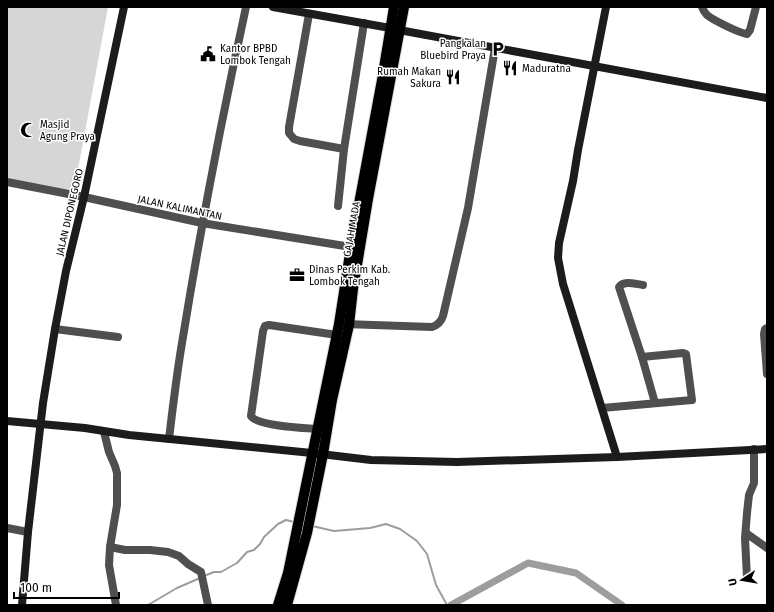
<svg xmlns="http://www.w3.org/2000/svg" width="774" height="612" viewBox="0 0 774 612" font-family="'Fira Sans',sans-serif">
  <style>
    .green { fill: #d6d6d6 }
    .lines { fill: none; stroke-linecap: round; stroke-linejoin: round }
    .stream { stroke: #9d9d9d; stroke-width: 2 }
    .canal { stroke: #9d9d9d; stroke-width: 7 }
    .primary-casing { stroke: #dbdbdb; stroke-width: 12 }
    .street { stroke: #4f4f4f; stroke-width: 8 }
    .secondary { stroke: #1c1c1c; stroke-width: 8 }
    .primary { stroke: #000; stroke-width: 10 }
    .labels { text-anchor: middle; stroke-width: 3; stroke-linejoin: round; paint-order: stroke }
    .poi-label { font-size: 10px; fill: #000; stroke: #fff; text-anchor: start }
    .street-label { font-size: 10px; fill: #000; stroke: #fff }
  </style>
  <rect width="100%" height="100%" fill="#fff"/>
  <path class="green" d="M7 7H108L74 191 7 180Z"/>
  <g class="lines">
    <g class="stream">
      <path d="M312 526 334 531 370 528 386 524 400 529 417 541 427 554 436 585 447 605"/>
      <path d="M204 576 214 572H221L237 563 247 552 254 550 260 544 264 537 278 524 286 520 294 522"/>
      <path d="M148 605 177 588 200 578"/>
    </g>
    <path class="canal" d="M451 605 528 563 576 573 622 605"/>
    <g class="primary-casing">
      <g id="primary">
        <path d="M278 605 288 573 339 324 351 247 382 80 394 7"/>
        <path d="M287 605 307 533 323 454 332 400 349 325 353 289 368 199 404 7"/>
      </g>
    </g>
    <g class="street">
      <path d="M702 7C703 10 705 13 707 15 713 20 739 33 747 34L750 30 756 7"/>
      <path d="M309 14 289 127V133L294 139 300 141 344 149"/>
      <path d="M7 182 84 197 202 223 351 247"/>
      <path d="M338 206 344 149 364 23"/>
      <path d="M643 285C635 284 624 280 619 287L642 357 655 403"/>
      <path d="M344 324 432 327C438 325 441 322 443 316L468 208 495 48"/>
      <path d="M767 328 765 329 764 334 767 374"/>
      <path d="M55 329 118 337"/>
      <path d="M602 408 692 400 686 354 683 353 642 357"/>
      <path d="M318 429C305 428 257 426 251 416L263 331 265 326 269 325 337 335"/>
      <path d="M104 432 109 452 115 466 117 473V505L110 547 109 565 116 605"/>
      <path d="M169 439C173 405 177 371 183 337 201 226 222 117 246 7"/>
      <path d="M7 528 28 532"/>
      <path d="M746 533 767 548"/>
      <path d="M110 547 125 550H150L168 552 179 556 188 564 201 572 208 605"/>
      <path d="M747 578 745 538 747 513 749 495 754 483V449"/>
    </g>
    <g class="secondary">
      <path d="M273 7 390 28"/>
      <path d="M606 7 578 150 573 181 559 243 558 258 563 284 617 457"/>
      <path d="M399 30 767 98"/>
      <path d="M7 421 85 428 129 435 312 453 371 460 457 462 617 457 767 449"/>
      <path d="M22 605 28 532 43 403 55 329 66 271 84 197 124 7"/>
    </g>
    <use href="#primary" class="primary"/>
  </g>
  <defs>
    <g id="parking-bare" transform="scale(1.2)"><path d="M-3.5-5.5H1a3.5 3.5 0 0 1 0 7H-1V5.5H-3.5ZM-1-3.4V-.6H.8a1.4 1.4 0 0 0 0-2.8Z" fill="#000" stroke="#fff" stroke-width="2.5" paint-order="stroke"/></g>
    <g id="civic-bare" transform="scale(1.2)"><path d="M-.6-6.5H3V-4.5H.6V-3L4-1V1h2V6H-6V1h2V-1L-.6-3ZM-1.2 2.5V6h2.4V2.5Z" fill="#000" stroke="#fff" stroke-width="2.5" paint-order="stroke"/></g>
    <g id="restaurant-bare" transform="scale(1.2)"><path d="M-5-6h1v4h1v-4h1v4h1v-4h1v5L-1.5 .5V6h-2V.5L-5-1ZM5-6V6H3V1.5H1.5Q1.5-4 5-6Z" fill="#000" stroke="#fff" stroke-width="2.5" paint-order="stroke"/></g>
    <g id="mosque-bare" transform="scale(1.2)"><path d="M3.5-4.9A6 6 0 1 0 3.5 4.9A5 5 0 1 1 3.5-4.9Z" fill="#000" stroke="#fff" stroke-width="2.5" paint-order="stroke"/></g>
    <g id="office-bare" transform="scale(1.2)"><path d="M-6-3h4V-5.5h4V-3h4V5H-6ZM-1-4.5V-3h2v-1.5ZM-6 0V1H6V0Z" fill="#000" stroke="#fff" stroke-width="2.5" paint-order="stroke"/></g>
  </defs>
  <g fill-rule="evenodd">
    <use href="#parking-bare" x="498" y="49"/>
    <use href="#civic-bare" x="208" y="54"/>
    <use href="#restaurant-bare" x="510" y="68"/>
    <use href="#restaurant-bare" x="453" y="77"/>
    <use href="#mosque-bare" x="28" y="130"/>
    <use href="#office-bare" x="297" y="275"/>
  </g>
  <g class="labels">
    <g class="poi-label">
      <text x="486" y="47" text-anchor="end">Pangkalan<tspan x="486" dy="12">Bluebird Praya</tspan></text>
      <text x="220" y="52">Kantor BPBD<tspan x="220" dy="12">Lombok Tengah</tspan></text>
      <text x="522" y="72">Maduratna</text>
      <text x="441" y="75" text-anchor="end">Rumah Makan<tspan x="441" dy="12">Sakura</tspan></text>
      <text x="40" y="128">Masjid<tspan x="40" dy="12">Agung Praya</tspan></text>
      <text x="309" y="273">Dinas Perkim Kab.<tspan x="309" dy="12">Lombok Tengah</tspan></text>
    </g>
    <g class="street-label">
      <text transform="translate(180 207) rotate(12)" y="4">JALAN KALIMANTAN</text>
      <text transform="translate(69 212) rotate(-77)" y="4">JALAN DIPONEGORO</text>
      <text transform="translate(351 229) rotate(-80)" y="4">GAJAH MADA</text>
    </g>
  </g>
  <rect width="774" height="612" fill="none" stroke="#000000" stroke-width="16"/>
  <g transform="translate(742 580) rotate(258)" stroke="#ffffff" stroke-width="3" paint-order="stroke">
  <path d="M0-3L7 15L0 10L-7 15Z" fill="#000000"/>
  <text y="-6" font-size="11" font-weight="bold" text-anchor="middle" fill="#000000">U</text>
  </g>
  <path d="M14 592v6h105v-6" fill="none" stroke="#000000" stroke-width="2"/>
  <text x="20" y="592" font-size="12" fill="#000000" stroke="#ffffff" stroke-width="3" paint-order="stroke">100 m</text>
</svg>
